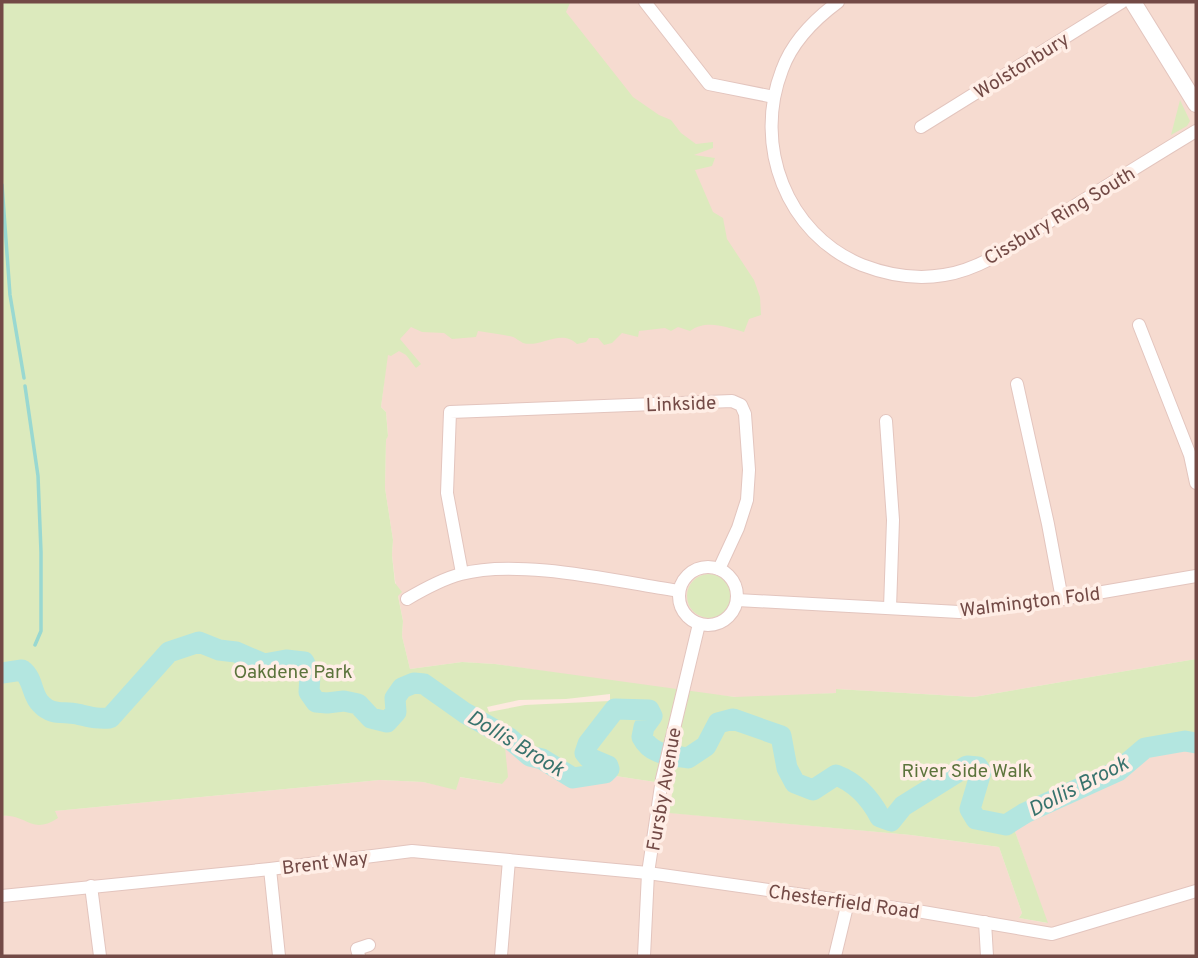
<svg xmlns="http://www.w3.org/2000/svg" width="1198" height="958" viewBox="0 0 1198 958" font-family="Overpass,sans-serif">
  <style>
    .residential { fill: #f6dbd0 }
    .green { fill: #dceabd; fill-rule: evenodd }
    .lines { fill: none; stroke-linecap: round; stroke-linejoin: round }
    .stream { stroke: #99d8d1; stroke-width: 3.5 }
    .river { stroke: #b3e6e0; stroke-width: 21 }
    .minor-casing { stroke: #e3c5be; stroke-width: 14 }
    .tertiary-casing { stroke: #e3c5be; stroke-width: 18 }
    .minor { stroke: #fff; stroke-width: 12 }
    .tertiary { stroke: #fff; stroke-width: 16 }
    .labels { text-anchor: middle; stroke-width: 7; stroke-linejoin: round; paint-order: stroke }
    .street-label { font-size: 19px; fill: #734a46; stroke: #ffeee6 }
    .park-label { font-size: 19px; fill: #5c743c; stroke: #ffeee6 }
    .water-label { font-size: 21px; font-style: italic; fill: #38736d; stroke: #ffeee6 }
  </style>
  <rect width="100%" height="100%" fill="#fde9df"/>
  <g class="residential">
    <path d="M558 2H1196V659L974 697 836 689V693L747 698 694 693 495 664 462 662 410 669 402 636 403 621 395 580 392 555 393 540 385 488 386 440 388 435 386 412 381 407 391 325 478 331 648 123Z"/>
    <path d="M507 744H512L525 755 543 761V765L563 773 573 783 605 778 609 775 655 782 651 811 911 835 999 847 1022 913 1019 918 1047 923 1013 826 1086 788 1116 777 1147 754 1196 747V956H2V816L380 780 423 782 456 789 459 777 502 784 505 747Z"/>
  </g>
  <g class="green">
    <path d="M2 2 570 3 566 12 633 97 659 115 671 120 681 133 696 144 713 142V148L694 155 715 158 712 166 695 170 713 212 723 218 727 239 754 280 760 297 761 315 749 319 744 332C726 327 706 319 690 331L678 327 671 331 665 328 639 331 638 337 622 333 612 343 604 345 598 338H589L586 342 577 344C561 328 541 348 523 343 519 341 516 338 513 337 502 334 490 333 478 331L476 337 452 339 444 333 422 332 411 327 400 339 421 364 416 368 406 355 399 351 391 356 388 355 381 407 386 412 388 436 386 440 385 488 393 540 392 555 395 583 402 592 398 596 403 621 402 636 410 669 462 662 495 664 735 697 836 693V689L974 697 1196 659V747L1147 754 1116 777 1086 788 1013 826 1048 923 1019 918 1022 913 999 847 911 835 669 813 674 781 666 782 659 766 655 782 609 775 603 779H592L576 784 563 773 542 764V761L529 760 512 744H507L505 747 508 777 502 784 460 777 456 790 423 782 380 780 55 811 58 818C31 836 26 813 2 816ZM610 694V701L525 705 489 712 487 707 519 700 566 699Z"/>
    <path d="M1180 100 1190 121 1187 126 1171 135Z"/>
    <circle cx="709" cy="596" r="22"/>
  </g>
  <g class="lines">
    <g class="stream">
      <path d="M2 185 10 295 24 378"/>
      <path d="M25 386 38 476 41 552V631L35 645"/>
    </g>
    <path class="river" d="M2 673 22 670C34 679 31 695 41 704 52 716 64 711 77 714 91 717 96 719 110 718L169 652 199 642 219 650 236 652 264 664 286 660 304 662 310 675 309 692 316 702 327 703 344 701 358 704 371 718 387 722 396 712 395 698 402 688 414 683 424 684 465 713 509 738 530 756 542 759 573 778 605 773 609 769 608 766 589 758 585 753 588 744 615 709 649 710 652 716 644 727 642 737C651 755 670 755 688 758L706 746 718 723 733 719 781 736 787 768 795 783 813 790 836 775C857 783 870 798 880 817L891 821 903 806 967 766 978 767 981 772 970 809 976 819 1006 825 1025 813 1118 771 1145 748 1185 741 1196 743"/>
    <g class="minor-casing">
      <g id="minor">
        <path d="M645 2 709 84 774 97"/>
        <path d="M838 2C815 19 792 42 782 70 753 145 786 234 862 265 888 275 915 280 944 275 984 269 1019 241 1052 220 1100 190 1148 160 1196 131"/>
        <path d="M921 127 1122 2"/>
        <path d="M1139 325 1190 455 1196 483"/>
        <path d="M1017 384 1048 524 1062 599"/>
        <path d="M886 421 893 520 890 608"/>
        <circle cx="708" cy="596" r="29"/>
        <path d="M462 573 447 493 450 412 732 401 741 405 745 414 749 470 747 500 738 528 719 569"/>
        <path d="M407 599C424 589 442 579 461 574 518 558 619 582 679 591"/>
        <path d="M737 600 959 612 1062 599 1196 576"/>
        <path d="M270 869 279 956"/>
        <path d="M91 886 100 956"/>
        <path d="M2 896 270 869 412 851 648 873 917 911 1052 934 1196 891"/>
        <path d="M985 922 987 956"/>
        <path d="M359 956 357 949 369 945"/>
        <path d="M501 956 509 860"/>
        <path d="M644 956 648 873 662 779 699 624"/>
        <path d="M835 956 848 902"/>
      </g>
    </g>
    <g class="tertiary-casing">
      <path id="tertiary" d="M1133 2 1196 104"/>
    </g>
    <use href="#minor" class="minor"/>
    <use href="#tertiary" class="tertiary"/>
  </g>
  <g class="labels">
    <g class="street-label">
      <text transform="translate(1021 65) rotate(-32)" y="7">Wolstonbury</text>
      <text transform="translate(1059 215) rotate(-31)" y="7">Cissbury Ring South</text>
      <text transform="translate(681 403) rotate(-2)" y="7">Linkside</text>
      <text transform="translate(1030 601) rotate(-7)" y="7">Walmington Fold</text>
      <text transform="translate(663 789) rotate(-80)" y="7">Fursby Avenue</text>
      <text transform="translate(325 862) rotate(-7)" y="7">Brent Way</text>
      <text transform="translate(844 901) rotate(8)" y="7">Chesterfield Road</text>
    </g>
    <g class="park-label">
      <text x="293" y="678">Oakdene Park</text>
      <text x="967" y="777">River Side Walk</text>
    </g>
    <g class="water-label">
      <text transform="translate(516 743) rotate(31)" y="7">Dollis Brook</text>
      <text transform="translate(1078 786) rotate(-27)" y="7">Dollis Brook</text>
    </g>
  </g>
  <rect width="1198" height="958" fill="none" stroke="#734a46" stroke-width="7"/>
</svg>
